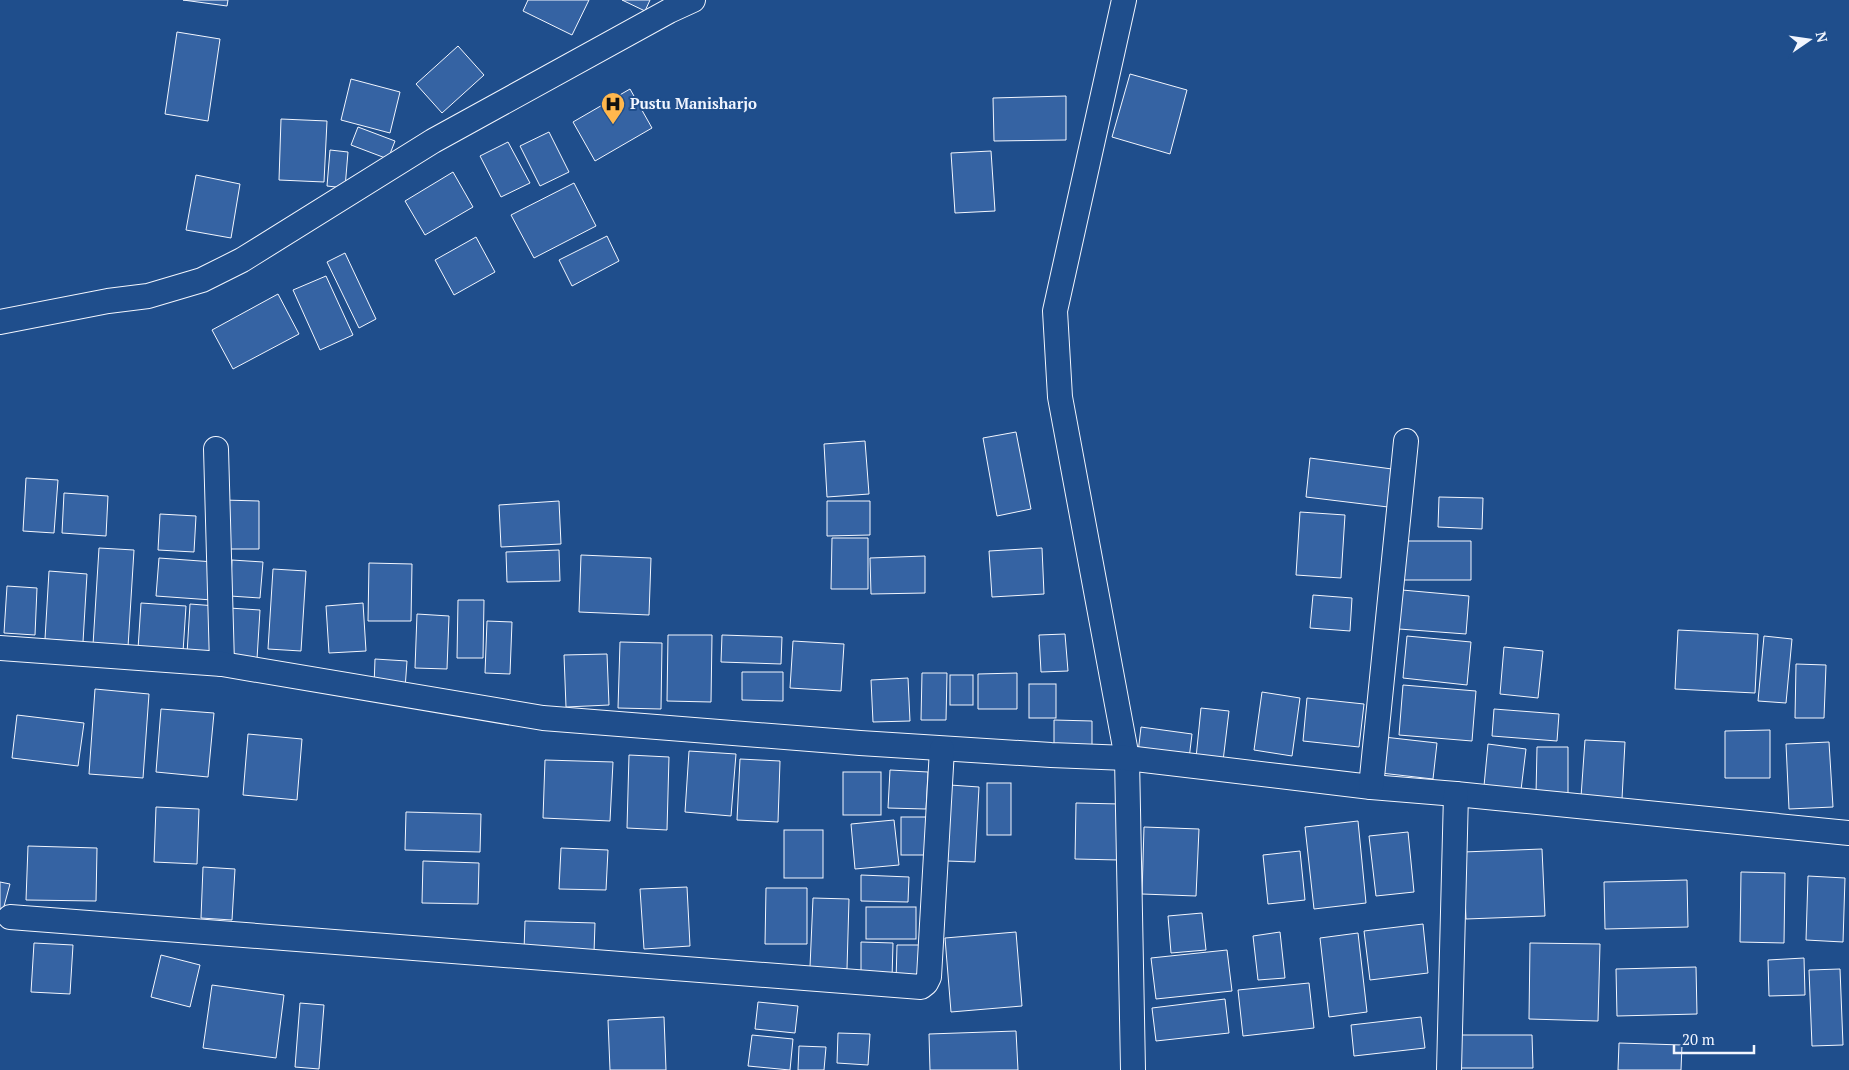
<svg xmlns="http://www.w3.org/2000/svg" width="1849" height="1070" viewBox="0 0 1849 1070" font-family="'PT Serif',serif">
  <style>
    .building { fill: #3563a3; stroke: #f2f6ff }
    .lines { fill: none; stroke-linecap: round; stroke-linejoin: round }
    .street-casing { stroke: #f2f6ff; stroke-width: 26 }
    .street { stroke: #1f4e8c; stroke-width: 24 }
    .labels { text-anchor: middle; stroke-width: 4; stroke-linejoin: round; paint-order: stroke }
    .poi-label { font-size: 15px; font-weight: bold; fill: #f2f6ff; stroke: #1f4e8c; text-anchor: start }
  </style>
  <rect width="100%" height="100%" fill="#1f4e8c"/>
  <g class="building">
    <path d="M183 0H228L227 6Z"/>
    <path d="M528 0H589L572 35 523 11Z"/>
    <path d="M622 0H650L645 11Z"/>
    <path d="M177 32 220 39 208 121 165 114Z"/>
    <path d="M458 46 484 75 442 113 416 84Z"/>
    <path d="M1130 74 1187 90 1170 154 1112 137Z"/>
    <path d="M351 79 400 92 390 133 341 120Z"/>
    <path d="M630 89 652 128 595 161 573 122Z"/>
    <path d="M1066 96V140L994 141 993 98Z"/>
    <path d="M281 119 327 121 324 182 279 180Z"/>
    <path d="M358 127 395 141 388 159 351 145Z"/>
    <path d="M549 132 569 172 540 186 520 146Z"/>
    <path d="M508 142 530 183 501 197 480 156Z"/>
    <path d="M330 150 348 152 345 188 327 186Z"/>
    <path d="M991 151 995 211 955 213 951 153Z"/>
    <path d="M453 172 473 207 425 235 405 201Z"/>
    <path d="M196 175 240 184 231 238 186 230Z"/>
    <path d="M574 183 596 226 534 258 511 215Z"/>
    <path d="M607 236 619 261 572 286 559 260Z"/>
    <path d="M476 237 495 272 454 295 435 260Z"/>
    <path d="M345 253 376 319 359 328 327 262Z"/>
    <path d="M326 276 353 335 320 350 293 290Z"/>
    <path d="M278 294 299 334 233 369 212 330Z"/>
    <path d="M1016 432 1031 509 997 516 983 438Z"/>
    <path d="M865 441 869 494 827 497 824 444Z"/>
    <path d="M1310 458 1392 469 1388 507 1306 497Z"/>
    <path d="M26 478 58 480 54 533 23 531Z"/>
    <path d="M64 493 108 496 106 536 62 533Z"/>
    <path d="M1439 497 1483 498 1482 529 1438 527Z"/>
    <path d="M223 500 259 501V549H222Z"/>
    <path d="M559 501 561 544 501 547 499 505Z"/>
    <path d="M827 501H870V535L827 536Z"/>
    <path d="M1300 512 1345 515 1341 578 1296 575Z"/>
    <path d="M160 514 196 516 194 552 158 550Z"/>
    <path d="M832 538H868V589H831Z"/>
    <path d="M1404 541H1471V580H1403Z"/>
    <path d="M99 548 134 550 128 647 93 645Z"/>
    <path d="M1042 548 1044 594 992 597 989 551Z"/>
    <path d="M559 550 560 581 507 582 506 552Z"/>
    <path d="M581 555 651 558 649 615 579 612Z"/>
    <path d="M925 556V593L871 594 870 558Z"/>
    <path d="M159 558 214 562 212 600 156 596Z"/>
    <path d="M232 560 263 562 260 598 230 596Z"/>
    <path d="M369 563 412 564 411 621H368Z"/>
    <path d="M273 569 306 571 301 651 268 649Z"/>
    <path d="M49 571 87 574 83 642 45 639Z"/>
    <path d="M7 586 37 588 35 635 4 633Z"/>
    <path d="M1402 590 1469 596 1466 634 1399 629Z"/>
    <path d="M1313 595 1352 598 1350 631 1310 628Z"/>
    <path d="M458 600H484L483 658H457Z"/>
    <path d="M141 603 186 606 183 652 138 649Z"/>
    <path d="M363 603 366 651 329 653 326 606Z"/>
    <path d="M190 604 216 606 213 656 187 654Z"/>
    <path d="M229 608 260 610 257 659 226 657Z"/>
    <path d="M417 614 449 616 447 669 415 668Z"/>
    <path d="M487 621 512 622 510 674 485 673Z"/>
    <path d="M1678 630 1758 634 1755 693 1675 689Z"/>
    <path d="M1065 634 1068 671 1041 672 1039 635Z"/>
    <path d="M668 635H712L711 702 667 701Z"/>
    <path d="M722 635 782 637 781 664 721 662Z"/>
    <path d="M1407 636 1471 642 1467 685 1403 678Z"/>
    <path d="M1764 636 1792 639 1786 703 1758 701Z"/>
    <path d="M793 641 844 644 841 691 790 688Z"/>
    <path d="M620 642 662 643 661 709 618 708Z"/>
    <path d="M1504 647 1543 651 1538 698 1500 694Z"/>
    <path d="M607 654 609 705 566 707 564 655Z"/>
    <path d="M375 659 407 661 405 689 374 687Z"/>
    <path d="M1796 664 1826 665 1824 718H1795Z"/>
    <path d="M742 672H783V701L742 700Z"/>
    <path d="M922 673H947L946 720H921Z"/>
    <path d="M1017 673V709H978V674Z"/>
    <rect x="950" y="675" width="23" height="30"/>
    <path d="M908 678 910 721 873 722 871 680Z"/>
    <rect x="1029" y="684" width="27" height="34"/>
    <path d="M1403 685 1476 691 1472 741 1399 735Z"/>
    <path d="M95 689 149 694 143 778 89 774Z"/>
    <path d="M1262 692 1300 698 1292 756 1254 750Z"/>
    <path d="M1307 698 1364 704 1359 747 1303 741Z"/>
    <path d="M1201 708 1229 711 1223 761 1196 758Z"/>
    <path d="M161 709 214 713 208 777 156 772Z"/>
    <path d="M1494 709 1559 714 1557 741 1492 736Z"/>
    <path d="M17 715 84 723 78 766 12 758Z"/>
    <path d="M1054 720 1092 721V750L1054 749Z"/>
    <path d="M1141 727 1192 734 1189 759 1138 753Z"/>
    <path d="M1770 730V778H1725V731Z"/>
    <path d="M248 734 302 739 297 800 243 795Z"/>
    <path d="M1384 737 1437 743 1433 779 1381 773Z"/>
    <path d="M1585 740 1625 742 1622 799 1581 797Z"/>
    <path d="M1829 742 1833 807 1789 809 1786 744Z"/>
    <path d="M1488 744 1526 749 1521 790 1484 786Z"/>
    <path d="M1537 747H1568V795H1536Z"/>
    <path d="M689 751 736 754 731 816 685 812Z"/>
    <path d="M629 755 669 757 667 830 627 828Z"/>
    <path d="M740 759 780 761 778 822 737 820Z"/>
    <path d="M545 760 613 762 610 821 543 818Z"/>
    <path d="M890 770 928 772 926 809 888 808Z"/>
    <rect x="843" y="772" width="38" height="43"/>
    <rect x="987" y="783" width="24" height="52"/>
    <path d="M950 785 979 787 975 862 947 861Z"/>
    <path d="M1076 803 1120 804 1119 860 1075 859Z"/>
    <path d="M156 807 199 809 197 864 154 862Z"/>
    <path d="M406 812 481 814 480 852 405 850Z"/>
    <rect x="901" y="817" width="29" height="38"/>
    <path d="M894 820 899 865 855 869 851 824Z"/>
    <path d="M1358 821 1366 903 1314 909 1305 827Z"/>
    <path d="M1144 827 1199 829 1196 896 1142 894Z"/>
    <rect x="784" y="830" width="39" height="48"/>
    <path d="M1408 832 1414 892 1376 896 1369 836Z"/>
    <path d="M28 846 97 848 96 901 26 900Z"/>
    <path d="M561 848 608 850 606 890 559 889Z"/>
    <path d="M1542 849 1545 916 1466 919 1463 852Z"/>
    <path d="M1300 851 1305 900 1268 904 1263 855Z"/>
    <path d="M423 861 479 863 478 904 422 903Z"/>
    <path d="M203 867 235 869 232 920 201 918Z"/>
    <path d="M1741 872 1785 873 1784 943 1740 942Z"/>
    <path d="M861 875 909 877 908 902 861 901Z"/>
    <path d="M1808 876 1845 878 1843 942 1806 940Z"/>
    <path d="M1687 880 1688 927 1605 929 1604 882Z"/>
    <path d="M0 882 10 884 0 921Z"/>
    <path d="M687 887 690 946 644 949 640 889Z"/>
    <path d="M766 888H807V944H765Z"/>
    <path d="M813 898 849 899 847 969 810 967Z"/>
    <rect x="866" y="907" width="50" height="32"/>
    <path d="M1202 913 1206 950 1171 953 1168 916Z"/>
    <path d="M525 921 595 923 594 953 524 951Z"/>
    <path d="M1423 924 1428 973 1370 980 1364 931Z"/>
    <path d="M1016 932 1022 1006 951 1012 945 938Z"/>
    <path d="M1280 932 1285 978 1258 980 1253 936Z"/>
    <path d="M1358 933 1367 1012 1329 1017 1320 938Z"/>
    <path d="M861 942 893 943 892 979 861 978Z"/>
    <path d="M34 943 73 945 70 994 31 992Z"/>
    <path d="M1530 943 1600 944 1598 1021 1529 1019Z"/>
    <path d="M897 945H921V982H896Z"/>
    <path d="M1227 950 1232 991 1156 999 1151 958Z"/>
    <path d="M161 955 200 965 190 1007 151 997Z"/>
    <path d="M1804 958 1805 995 1769 996 1768 960Z"/>
    <path d="M1696 967 1697 1014 1617 1016 1616 969Z"/>
    <path d="M1840 969 1843 1045 1812 1046 1809 970Z"/>
    <path d="M1309 983 1314 1028 1243 1036 1238 990Z"/>
    <path d="M212 985 284 995 276 1058 203 1048Z"/>
    <path d="M1225 999 1229 1033 1156 1041 1152 1008Z"/>
    <path d="M758 1002 798 1006 795 1033 755 1029Z"/>
    <path d="M300 1003 324 1005 319 1069 295 1067Z"/>
    <path d="M664 1017 666 1070H610L608 1020Z"/>
    <path d="M1421 1017 1425 1048 1354 1056 1351 1025Z"/>
    <path d="M1016 1031 1018 1070H930L929 1034Z"/>
    <path d="M838 1033 870 1034 868 1065 837 1063Z"/>
    <path d="M752 1035 793 1039 790 1070 748 1066Z"/>
    <path d="M1460 1035H1532L1533 1068H1460Z"/>
    <path d="M1619 1043 1682 1045 1681 1070H1618Z"/>
    <path d="M799 1046 826 1047 824 1070H798Z"/>
  </g>
  <g class="lines">
    <g class="street-casing">
      <g id="street">
        <path d="M1124 0 1055 311 1060 397 1127 758 1133 1070"/>
        <path d="M0 322 108 301 148 296 202 280 242 260 433 141 669 11 693 0"/>
        <path d="M216 449 222 664"/>
        <path d="M0 648 222 664 543 718 860 743 1051 755 1127 758 1371 787 1456 794 1849 833"/>
        <path d="M1371 787 1406 441"/>
        <path d="M10 917 921 987 926 983 929 977 942 749"/>
        <path d="M1449 1070 1456 794"/>
      </g>
    </g>
    <use href="#street" class="street"/>
  </g>
  <defs>
    <g id="hospital-pin" transform="scale(1.25)"><path d="M0 17L-7.5 6A9.5 9.5 0 1 1 7.5 6Z" fill="#ffb74d" stroke="#1f4e8c"/><path d="M-5-5h3v3.5h4V-5h3V5h-3V1.5h-4V5h-3Z" fill="#111"/></g>
  </defs>
  <g fill-rule="evenodd">
    <use href="#hospital-pin" x="613" y="104"/>
  </g>
  <g class="labels">
    <g class="poi-label">
      <text x="630" y="109">Pustu Manisharjo</text>
    </g>
  </g>
  <g transform="translate(1809 40) rotate(77)" stroke="#1f4e8c" stroke-width="4" paint-order="stroke">
  <path d="M0-4L9 19L0 12L-9 19Z" fill="#f2f6ff"/>
  <text y="-8" font-size="14" font-weight="bold" text-anchor="middle" fill="#f2f6ff">N</text>
  </g>
  <path d="M1674 1045v8h80v-8" fill="none" stroke="#f2f6ff" stroke-width="2.5"/>
  <text x="1682" y="1045" font-size="15" fill="#f2f6ff" stroke="#1f4e8c" stroke-width="4" paint-order="stroke">20 m</text>
</svg>
